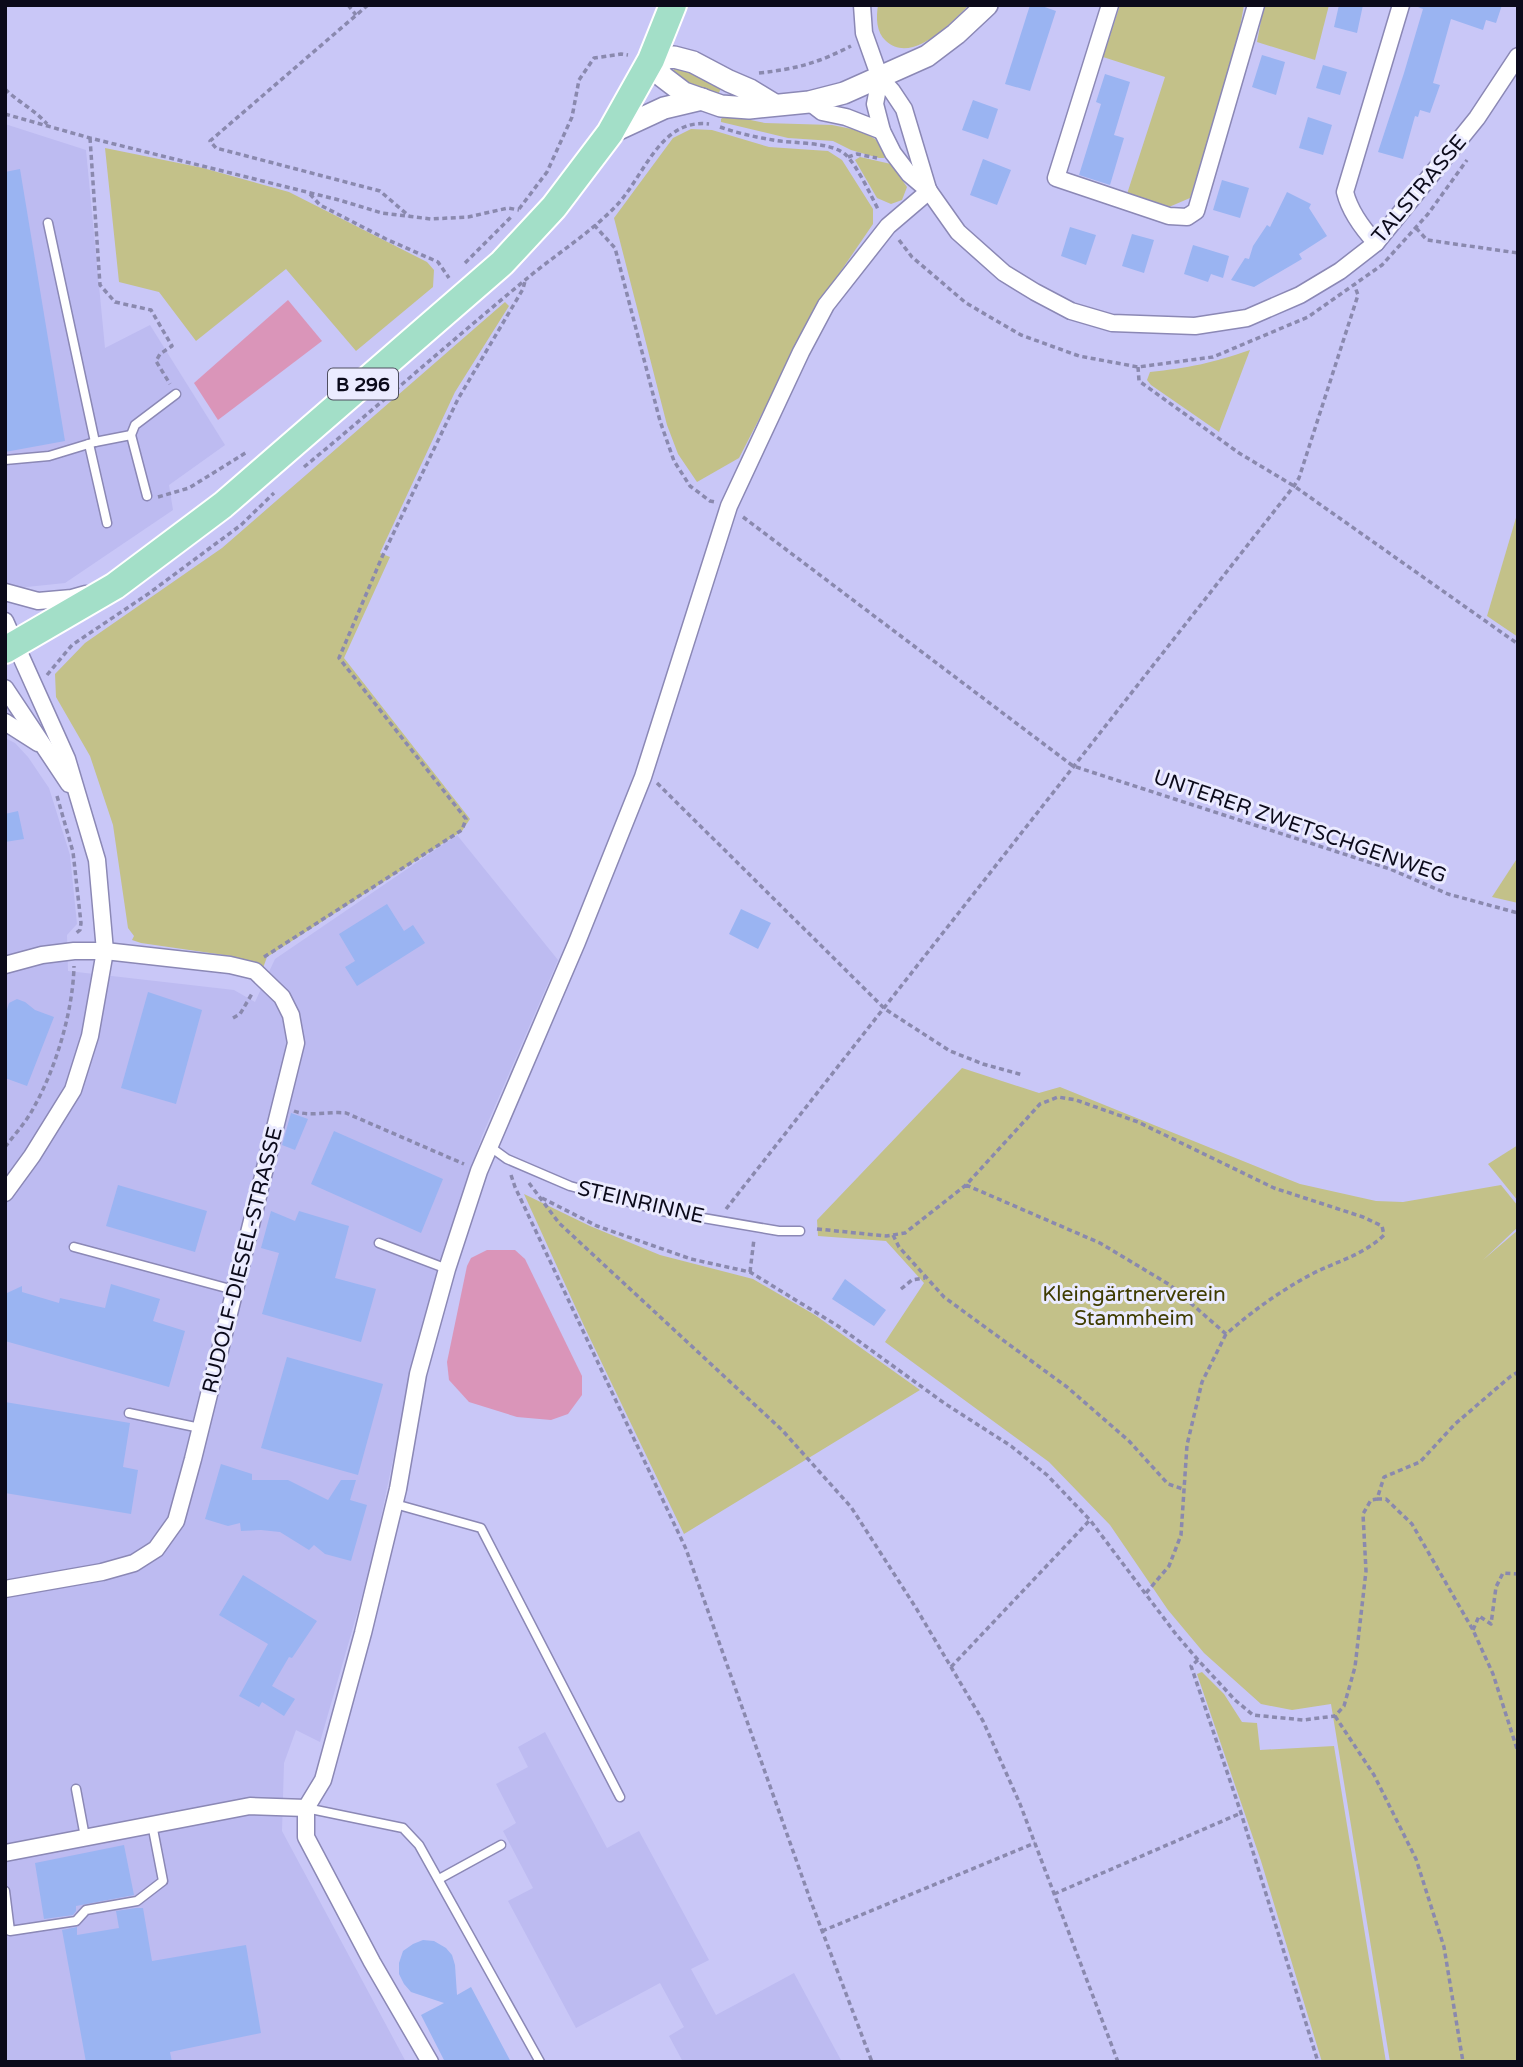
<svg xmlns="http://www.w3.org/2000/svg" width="1523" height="2067" viewBox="0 0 1523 2067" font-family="'Varela Round',sans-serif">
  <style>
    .built { fill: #bdbbf1 }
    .green { fill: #c3c189 }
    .water { fill: #da95b9 }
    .building { fill: #9ab4f2 }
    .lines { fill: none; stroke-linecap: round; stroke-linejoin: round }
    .service-casing { stroke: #8b88b5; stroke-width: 11 }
    .minor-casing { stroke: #8b88b5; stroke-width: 19 }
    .tertiary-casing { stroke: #8b88b5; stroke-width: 24 }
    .primary-casing { stroke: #fff; stroke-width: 30 }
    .path { stroke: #8a89ae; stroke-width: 3.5; stroke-dasharray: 5 3.5; stroke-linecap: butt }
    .service { stroke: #fff; stroke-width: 8 }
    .minor { stroke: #fff; stroke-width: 16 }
    .tertiary { stroke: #fff; stroke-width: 21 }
    .primary { stroke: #a3dfc8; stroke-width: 26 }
    .labels { text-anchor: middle; stroke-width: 6; stroke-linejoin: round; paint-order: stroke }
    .shield { fill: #ebebff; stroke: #4e4e5f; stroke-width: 2 }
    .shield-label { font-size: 19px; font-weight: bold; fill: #0b0a1a }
    .street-label { font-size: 21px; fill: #0b0a1a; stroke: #ebebff }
    .park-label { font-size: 21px; fill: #3f3c01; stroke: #ebebff }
  </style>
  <rect width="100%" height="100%" fill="#c9c7f7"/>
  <g class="built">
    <path d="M5 124 86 150 105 348 150 325 225 445 169 485 173 510 65 583 17 588 5 582Z"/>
    <path d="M5 738 15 743 28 757 49 788 70 855 77 924 67 935 68 971 234 990 255 1002 275 959 457 835 558 960 482 1136 440 1265 410 1378 371 1565 320 1742 296 1730 284 1763 282 1831 406 2062H5Z"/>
    <path d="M545 1732 607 1848 639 1831 709 1960 691 1969 716 2015 794 1973 842 2062H683L669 2036 684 2027 660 1983 576 2028 508 1901 533 1888 503 1831 516 1823 496 1784 528 1767 518 1747Z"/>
  </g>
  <g class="green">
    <path d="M878 5H969C951 23 912 65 886 41 876 32 876 18 878 5Z"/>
    <path d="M1120 5H1244L1237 44 1190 198 1169 207 1127 194 1165 77 1103 57Z"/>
    <path d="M1264 5H1329L1315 60 1257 42Z"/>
    <path d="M678 67 722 86 717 97 672 76 674 69Z"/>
    <path d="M726 115 765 123 832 125 862 131 875 139 887 155 884 158H879L851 150 833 141 788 138 721 122V119Z"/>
    <path d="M691 129 712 130 769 147 828 151 842 160 873 209V224L819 303 739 458 697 482 678 454 667 425 614 218 673 138Z"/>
    <path d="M105 148 203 168 289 192 427 262 434 270 433 287 356 351 286 269 196 341 159 292 119 282Z"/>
    <path d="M860 157 891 164 907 187 902 200 891 204 877 198 855 160Z"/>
    <path d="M505 302 509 306 455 392 380 553 390 557 344 658 470 819 462 831 267 957 263 968 231 956 141 943 132 940 134 936 128 928 113 825 90 756 56 697 55 674 85 643 222 548Z"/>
    <path d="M1250 350 1219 432 1151 385 1147 380 1150 372C1188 368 1213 363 1250 350Z"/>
    <path d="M1518 511V637L1487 616Z"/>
    <path d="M1518 857V903L1492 897Z"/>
    <path d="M962 1068 1039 1093 1060 1087 1300 1184 1376 1201 1403 1202 1501 1185 1518 1206V1227L1483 1260 1518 1230V2062H1390L1331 1704 1292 1710 1261 1704 1204 1653 1168 1610 1110 1525 1049 1462 885 1342 924 1283 886 1241 818 1236 817 1220Z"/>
    <path d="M1518 1145V1201L1488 1164Z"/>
    <path d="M524 1194 590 1226 660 1255 753 1279 815 1315 920 1390 684 1534 585 1328Z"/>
    <path d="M1202 1672 1224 1694 1242 1722 1257 1723 1260 1750 1334 1746 1386 2062H1322L1261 1861 1197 1674Z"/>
  </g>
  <g class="water">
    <path d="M288 300 322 341 218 420 194 383Z"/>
    <path d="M487 1250H515L525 1259 582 1376V1395L568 1414 551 1420 517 1417 469 1402 449 1380 447 1362 467 1266 471 1258Z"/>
  </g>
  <g class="building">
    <path d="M1030 5H1039L1056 11 1030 91 1005 84Z"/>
    <path d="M1339 5H1363L1357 33 1334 27Z"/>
    <path d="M1418 5H1502L1496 23 1486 20 1483 30 1451 19 1433 83 1440 85 1430 113 1420 110 1418 117 1415 116 1403 159 1378 152 1404 73 1423 9 1418 7Z"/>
    <path d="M1262 55 1285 62 1276 95 1252 87Z"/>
    <path d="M1323 65 1347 72 1340 95 1316 88Z"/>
    <path d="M1105 74 1130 82 1114 135 1124 138 1110 185 1079 175 1101 104 1096 102Z"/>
    <path d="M973 100 998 109 988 139 962 130Z"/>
    <path d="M1308 117 1332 125 1323 155 1299 148Z"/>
    <path d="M983 159 1011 170 997 205 970 195Z"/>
    <path d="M20 169 65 441 5 452V172Z"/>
    <path d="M1222 180 1249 188 1240 218 1213 210Z"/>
    <path d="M1287 192 1311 204 1309 208 1327 236 1299 254 1302 259 1254 287 1231 280 1245 258 1249 259 1253 246 1267 225 1270 227Z"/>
    <path d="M1070 227 1096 235 1086 265 1061 256Z"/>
    <path d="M1132 234 1154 240 1144 273 1122 266Z"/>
    <path d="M1193 245 1229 256 1223 278 1211 274 1208 282 1184 274Z"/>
    <path d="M18 811 24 839 5 842V814Z"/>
    <path d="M387 904 404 931 413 925 425 943 357 986 345 967 355 961 339 934Z"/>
    <path d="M741 909 771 923 758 949 729 934Z"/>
    <path d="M148 992 202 1010 176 1104 121 1088Z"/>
    <path d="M17 999 25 1002 35 1010 54 1017 27 1086 5 1078V1016L9 1003Z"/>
    <path d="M291 1113 308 1119 295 1150 282 1145Z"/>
    <path d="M334 1131 443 1179 421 1233 311 1184Z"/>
    <path d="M118 1185 207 1211 195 1252 106 1226Z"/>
    <path d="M271 1211 295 1221 299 1211 349 1226 335 1278 376 1289 361 1342 262 1314 279 1253 261 1248Z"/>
    <path d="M845 1279 886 1310 874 1326 832 1299Z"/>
    <path d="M111 1284 160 1299 153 1321 185 1331 169 1387 5 1341V1294L22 1286V1292L59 1303 60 1298 105 1308Z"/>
    <path d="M287 1357 383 1384 358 1475 261 1448Z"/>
    <path d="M5 1402 130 1423 123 1467 138 1470 131 1514 5 1493Z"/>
    <path d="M221 1464 252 1474V1480H288L328 1500 341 1480H356L350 1500 367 1505 351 1561 325 1554 314 1545 309 1550 280 1532 261 1530 241 1531 240 1523 228 1526 205 1519Z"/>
    <path d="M243 1575 317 1621 292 1658 289 1657 272 1686 295 1699 284 1716 262 1702 259 1707 239 1696 268 1644 219 1615Z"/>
    <path d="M124 1845 134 1895 76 1906V1911L73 1915 44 1919 35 1863Z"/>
    <path d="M136 1908H143L152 1961 246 1945 261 2033 170 2052 172 2062H86L62 1930 77 1927V1935L119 1928 116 1911Z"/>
    <path d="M423 1940 434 1941 446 1948 452 1955 455 1965 457 1995 471 1987 511 2062H445L421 2015 444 2003 411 1992 404 1984 399 1974V1963L403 1951 413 1944Z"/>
  </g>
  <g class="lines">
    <g class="service-casing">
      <g id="service">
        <path d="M48 223 95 442 131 435 147 496"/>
        <path d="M131 435 135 425 176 394"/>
        <path d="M89 444 107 523"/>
        <path d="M5 460 49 456 95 442"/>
        <path d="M489 1146 507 1159 570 1186 662 1211 779 1231H800"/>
        <path d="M379 1243 447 1269"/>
        <path d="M74 1247 234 1290"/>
        <path d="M129 1413 200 1428"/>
        <path d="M395 1504 481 1528 620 1797"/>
        <path d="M76 1789 85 1837"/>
        <path d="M306 1808 403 1828 419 1845 540 2062"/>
        <path d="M439 1879 501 1845"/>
        <path d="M5 1891 10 1931 76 1921 86 1910 137 1901 163 1881 152 1824"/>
      </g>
    </g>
    <g class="minor-casing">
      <g id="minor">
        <path d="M862 5 864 33 880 78 892 91 904 109 928 189"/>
        <path d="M1110 5 1056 178 1169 216 1187 217 1196 211 1256 5"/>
        <path d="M880 78 875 104 882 131 893 153 909 174 929 191 958 232 1004 273 1035 292 1071 311 1112 323 1195 326 1247 318 1300 295 1340 271 1376 243 1477 118 1518 56"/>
        <path d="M809 102 822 112 846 117 882 131"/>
        <path d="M1376 243C1362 228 1350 212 1345 192L1401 5"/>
        <path d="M5 592 38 601 72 598 86 594"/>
        <path d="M5 621 67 759 97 860 105 951 90 1036 73 1090 32 1156 5 1193"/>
        <path d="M5 688 69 784"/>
        <path d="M5 722 38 743"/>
        <path d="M5 965 42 955 74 951H105L230 965 255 971 282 997 291 1015 296 1043 193 1459 176 1521 156 1549 134 1563 102 1572 5 1589"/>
        <path d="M5 1853 250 1806 306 1808"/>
        <path d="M430 2062 372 1962 306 1837V1808L323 1780 363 1633 398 1489 418 1374 447 1269 479 1171 577 942 643 777 729 506 801 352 826 305 888 226 929 191"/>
      </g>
    </g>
    <g class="tertiary-casing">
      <g id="tertiary">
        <path d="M773 104 750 90 729 81 693 62 674 57 651 60 663 77 684 93 721 106 749 108 809 102 844 93 927 56 956 34 987 5"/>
        <path d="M610 133 664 108 702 99"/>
      </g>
    </g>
    <g class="primary-casing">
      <path id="primary" d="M5 650 115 586 223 505 502 263 554 207 610 133 651 60 673 5"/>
    </g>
    <g class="path">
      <path d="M348 5 356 15"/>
      <path d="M368 5 210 141 216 148 380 191 409 216"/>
      <path d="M759 73C796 69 818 63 851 46"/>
      <path d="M5 89C18 102 35 110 47 124"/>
      <path d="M5 114 90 138 339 200 382 213 431 219 468 217 508 208 519 210"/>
      <path d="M720 127C737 133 755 137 773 140 793 144 831 141 846 155 858 167 871 196 879 211"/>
      <path d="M90 138 100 285 115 302 151 310 172 346 160 354 156 361 170 384"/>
      <path d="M848 157 857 154 877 158"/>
      <path d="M310 194 320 205 386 239 438 262 449 278"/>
      <path d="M519 209 547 172 572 117 579 80 594 58 621 54 628 55"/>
      <path d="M594 225 615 248 660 421 674 461 690 486 710 501 715 502"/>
      <path d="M1416 228 1427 240 1518 253"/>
      <path d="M899 240 912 257 966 303 1021 335 1079 356 1138 367 1213 357 1308 317 1382 265 1428 214 1467 160"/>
      <path d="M465 263 511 217"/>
      <path d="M1138 367 1139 381 1239 453 1294 486 1518 644"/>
      <path d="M304 467C378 406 450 342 524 281 552 257 589 234 615 207 644 178 659 118 709 124"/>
      <path d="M158 497 189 488 247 452"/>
      <path d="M743 517 1073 766 1390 869 1448 894 1518 913"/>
      <path d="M47 675 72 645 148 594 241 525 274 493"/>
      <path d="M657 783 885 1009 950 1051 983 1064 1023 1075"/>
      <path d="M57 796 73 852 81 923 80 930 75 934"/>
      <path d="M264 957 462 830 466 819 339 658 382 557 458 399 523 289 525 281"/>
      <path d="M233 1018 240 1014 253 992"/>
      <path d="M294 1111C309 1117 329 1111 346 1113L464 1164"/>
      <path d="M5 1147C15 1134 27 1121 34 1107 56 1068 73 1011 74 966"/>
      <path d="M511 1175 515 1187 686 1549 810 1899 872 2062"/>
      <path d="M529 1183 559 1223 782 1430 851 1507 916 1608 983 1721 1020 1804 1118 2062"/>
      <path d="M542 1198 597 1226 691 1259 750 1272 838 1326 944 1403 1011 1446 1047 1475 1090 1520 1175 1633 1198 1660 1235 1700 1253 1715 1303 1720 1335 1716 1344 1706 1355 1667 1366 1571 1363 1514 1371 1500 1377 1499 1384 1477 1420 1462 1455 1424 1511 1376 1518 1372"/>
      <path d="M726 1209 1294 486 1299 478 1358 295 1354 284"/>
      <path d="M817 1229 886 1236 905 1233 966 1185 1040 1104 1058 1097 1076 1100 1138 1122 1274 1188 1363 1217 1382 1226 1384 1235C1362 1256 1337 1261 1312 1274 1280 1291 1254 1310 1226 1334L1170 1285 1100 1243 966 1185"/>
      <path d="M893 1235 899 1247 944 1297 1067 1387 1129 1441 1168 1484 1183 1489"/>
      <path d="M750 1272 754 1239"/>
      <path d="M901 1289 912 1280 925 1278"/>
      <path d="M1377 1499H1386L1412 1524 1473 1630 1493 1674 1518 1752"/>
      <path d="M1146 1593 1169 1566 1181 1535 1187 1445 1202 1382 1226 1334"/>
      <path d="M1473 1630 1479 1616 1491 1624 1496 1587 1503 1573 1518 1574"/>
      <path d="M1198 1660 1191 1666 1241 1813 1318 2062"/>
      <path d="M951 1667 1090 1520"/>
      <path d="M1335 1716 1374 1775 1416 1859 1444 1947 1463 2062"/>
      <path d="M1054 1894 1241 1813"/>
      <path d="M822 1931 1035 1843"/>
    </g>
    <use href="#service" class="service"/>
    <use href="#minor" class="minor"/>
    <use href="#tertiary" class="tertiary"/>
    <use href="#primary" class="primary"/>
  </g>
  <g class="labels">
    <rect class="shield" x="328" y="368.5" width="70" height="31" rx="5"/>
    <g class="shield-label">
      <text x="363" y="391">B 296</text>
    </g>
    <g class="street-label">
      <text transform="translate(1419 189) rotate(-50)" y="7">TALSTRASSE</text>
      <text transform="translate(1300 826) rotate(19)" y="7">UNTERER ZWETSCHGENWEG</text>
      <text transform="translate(641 1202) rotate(13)" y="7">STEINRINNE</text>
      <text transform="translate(242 1260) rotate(-76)" y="7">RUDOLF-DIESEL-STRASSE</text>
    </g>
    <g class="park-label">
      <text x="1134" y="1301">Kleingärtnerverein<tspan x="1134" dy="24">Stammheim</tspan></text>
    </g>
  </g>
  <rect width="1523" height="2067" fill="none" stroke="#0b0a1a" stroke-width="14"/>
</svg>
